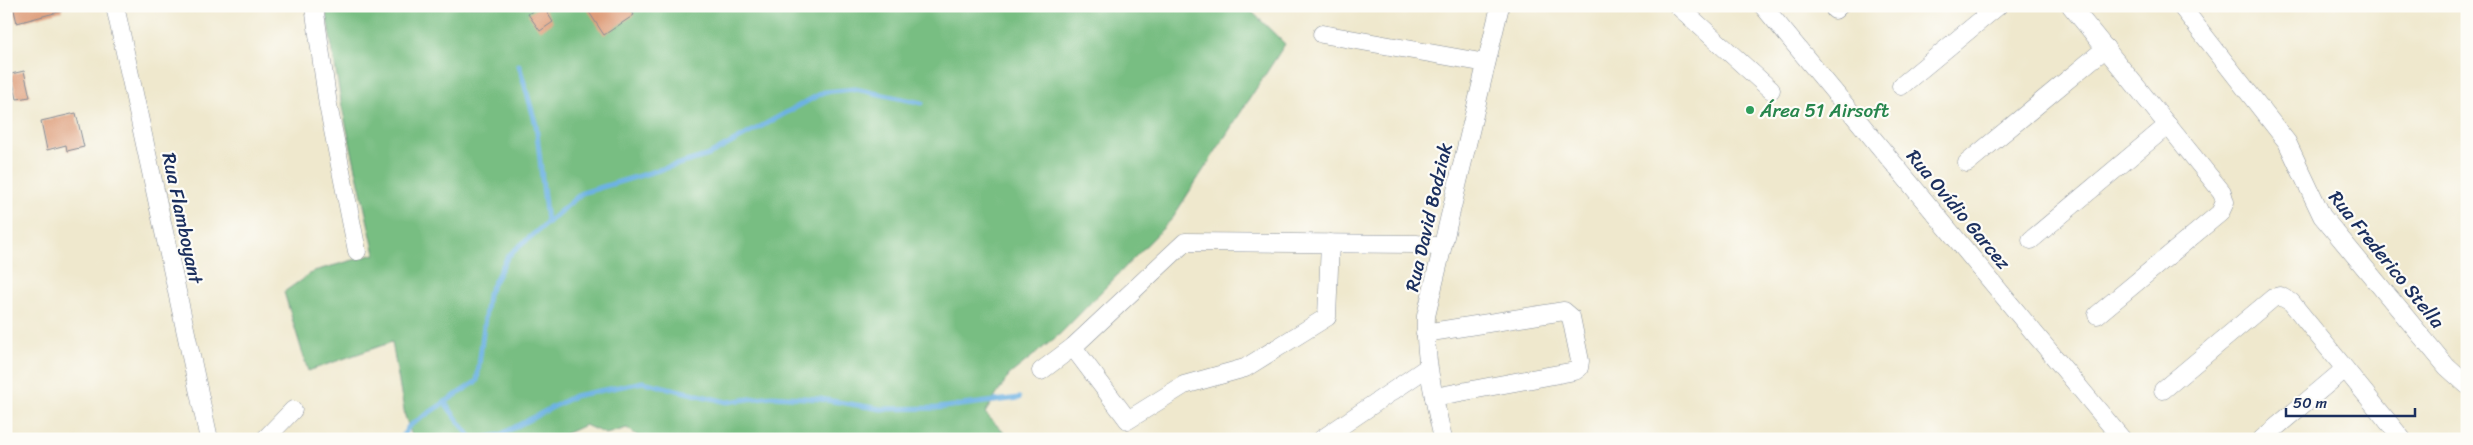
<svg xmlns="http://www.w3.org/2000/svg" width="2473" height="445" viewBox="0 0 2473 445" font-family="Sriracha,sans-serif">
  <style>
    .forest { fill: #78be82; stroke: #4a7670 }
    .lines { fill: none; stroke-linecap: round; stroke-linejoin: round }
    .stream { stroke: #6db2e3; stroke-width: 5 }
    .building { fill: #dc9772 }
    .minor-casing { stroke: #858c96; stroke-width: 19 }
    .minor { stroke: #fff; stroke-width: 18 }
    .leisure-dot { fill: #2e9e5b; stroke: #fdfcf7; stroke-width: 2 }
    .labels { text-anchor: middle; stroke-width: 4.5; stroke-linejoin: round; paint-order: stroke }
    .leisure-label { font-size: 19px; fill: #27864d; stroke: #fdfcf7; text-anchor: start }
    .street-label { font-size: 19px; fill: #1b2f5e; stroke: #fdfcf7 }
  </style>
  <rect width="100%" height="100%" fill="#fdfcf7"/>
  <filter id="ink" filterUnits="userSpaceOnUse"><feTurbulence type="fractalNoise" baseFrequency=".02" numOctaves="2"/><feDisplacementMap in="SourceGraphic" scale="10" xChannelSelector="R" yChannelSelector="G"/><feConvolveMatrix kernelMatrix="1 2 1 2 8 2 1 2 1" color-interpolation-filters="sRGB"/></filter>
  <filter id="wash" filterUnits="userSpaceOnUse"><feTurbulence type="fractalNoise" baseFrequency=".0096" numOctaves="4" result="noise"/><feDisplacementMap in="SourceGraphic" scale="20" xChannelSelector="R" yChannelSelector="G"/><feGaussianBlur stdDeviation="1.12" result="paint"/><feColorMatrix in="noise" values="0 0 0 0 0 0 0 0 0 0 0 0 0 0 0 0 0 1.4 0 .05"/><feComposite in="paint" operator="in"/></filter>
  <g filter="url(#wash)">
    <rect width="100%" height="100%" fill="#efe8cd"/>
    <path class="forest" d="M325 6H1208L1209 11 1220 6H1246L1285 44 1171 220 1060 334 1009 375 985 413 1010 439H642L627 428 606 434 585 425 554 439H413L405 416 392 342 308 371 284 292 314 271 375 254 342 107Z"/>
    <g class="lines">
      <g class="stream">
        <path d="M519 65 536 125 547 222"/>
        <path d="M444 402 472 439"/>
        <path d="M401 439 409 426 477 381 488 294 508 256 582 193 709 155 824 92 855 89 922 103"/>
        <path d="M476 439 500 435 574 396 643 382 727 402 772 396 820 399 881 409 937 408 1019 398"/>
      </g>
    </g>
    <g id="blocks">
      <g class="building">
        <path d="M13 6H61L62 11 17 23Z"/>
        <path d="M540 6H543L553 22 540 31 528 14Z"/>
        <path d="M585 6H629L634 15 604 35Z"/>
        <path d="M24 71 30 97 17 99 11 74Z"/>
        <path d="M76 113 84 147 67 151 66 145 47 150 41 121Z"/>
      </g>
    </g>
  </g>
  <g filter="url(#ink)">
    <use href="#blocks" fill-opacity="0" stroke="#858c96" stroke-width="1"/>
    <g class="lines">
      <g class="minor-casing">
        <g id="minor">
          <path d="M115 6 209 439"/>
          <path d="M314 6 328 105 357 251"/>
          <path d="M1678 6 1771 90"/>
          <path d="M1763 6 2122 439"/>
          <path d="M2071 6 2222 192 2225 202 2220 213 2097 315"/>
          <path d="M2181 6 2287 142 2322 216 2447 367 2467 385"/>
          <path d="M1835 10 1839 6"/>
          <path d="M1322 34 1486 63"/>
          <path d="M1901 86 1998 6"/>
          <path d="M1967 163 2106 48"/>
          <path d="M2031 240 2168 125"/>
          <path d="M1425 333 1564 311 1571 317 1580 361 1579 368 1575 371 1434 397"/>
          <path d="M1073 347 1128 420 1184 385 1245 368 1327 317 1330 243"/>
          <path d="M1041 371 1073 347 1185 242 1416 244 1442 247"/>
          <path d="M2163 390 2273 298 2280 296 2291 302 2402 439"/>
          <path d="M265 439 293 410"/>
          <path d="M1322 439 1428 367"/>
          <path d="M1443 439C1434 398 1424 358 1426 316L1500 6"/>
          <path d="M2262 439 2345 369"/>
        </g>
      </g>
      <use href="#minor" class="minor"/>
    </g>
  </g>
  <circle class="leisure-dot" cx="1750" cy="110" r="5"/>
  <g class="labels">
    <g class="leisure-label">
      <text x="1760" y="117">Área 51 Airsoft</text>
    </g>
    <g class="street-label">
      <text transform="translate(1959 209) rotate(50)" y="7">Rua Ovídio Garcez</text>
      <text transform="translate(1428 217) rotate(-77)" y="7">Rua David Bodziak</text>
      <text transform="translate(183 218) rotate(78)" y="7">Rua Flamboyant</text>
      <text transform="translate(2387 259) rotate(51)" y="7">Rua Frederico Stella</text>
    </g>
  </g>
  <rect width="2473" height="445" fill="none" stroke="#fdfcf7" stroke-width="25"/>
  <path d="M2286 408v8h129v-8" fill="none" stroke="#1b2f5e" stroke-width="2.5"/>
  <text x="2293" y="408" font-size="15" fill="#1b2f5e" stroke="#fdfcf7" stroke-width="4" paint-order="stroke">50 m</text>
</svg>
